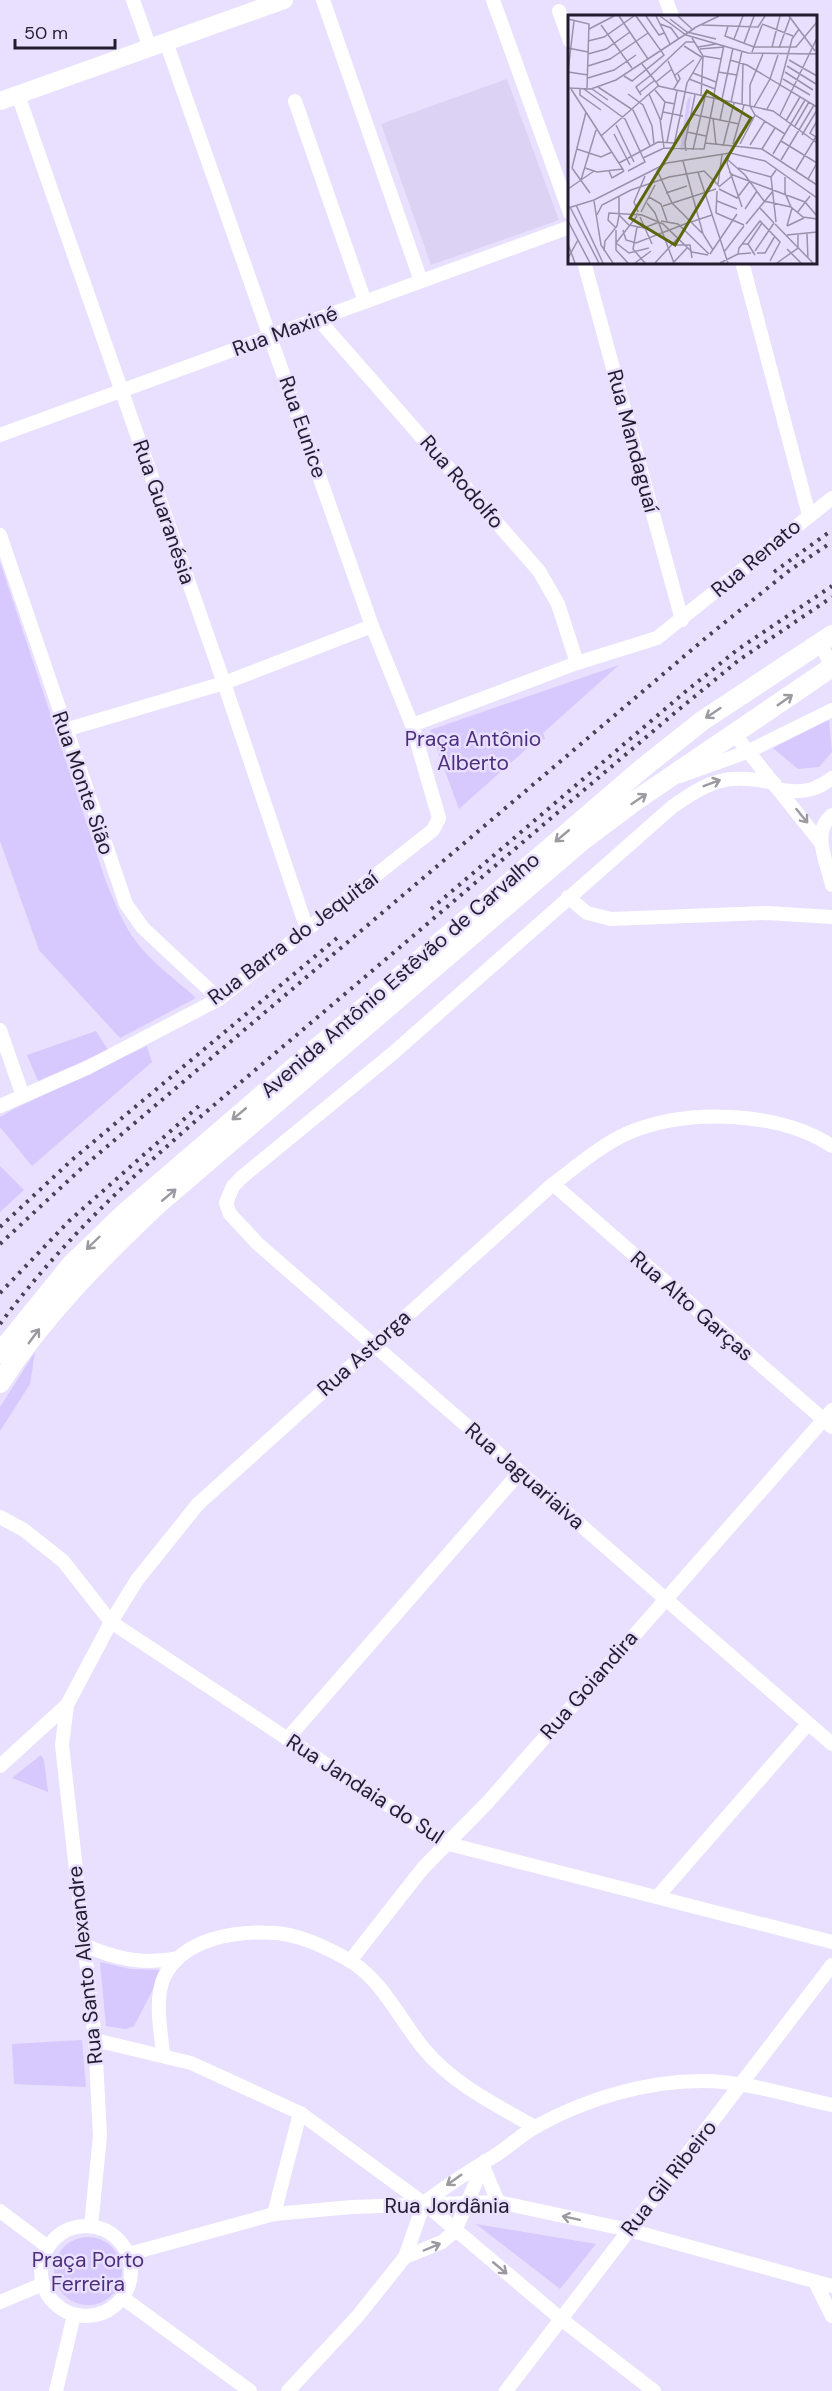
<svg xmlns="http://www.w3.org/2000/svg" width="832" height="2391" viewBox="0 0 832 2391" font-family="'DM Sans',sans-serif">
  <style>
    .built { fill: #dbd2f4 }
    .green { fill: #d7c8fd }
    .lines { fill: none; stroke-linecap: round; stroke-linejoin: round }
    .minor { stroke: #fff; stroke-width: 14 }
    .major { stroke: #fff; stroke-width: 18 }
    .highway { stroke: #fff; stroke-width: 20 }
    .rail { stroke: #494257; stroke-width: 4; stroke-dasharray: 3 6; stroke-linecap: butt }
    .oneway { stroke: #9c99a1 }
    .labels { text-anchor: middle; stroke-width: 5; stroke-linejoin: round; paint-order: stroke }
    .street-label { font-size: 21px; fill: #221c2e; stroke: #e8e0fe }
    .park-label { font-size: 21px; fill: #4c2d7e; stroke: #e8e0fe }
    .inset-road { fill: none; stroke: #9992ab; stroke-width: 1.5 }
    .view { fill: #5a670b; fill-opacity: 0.15; stroke: #5a670b; stroke-width: 3 }
    .inset-edge { fill: none; stroke: #221c2e; stroke-width: 3 }
  </style>
  <rect width="100%" height="100%" fill="#e8e0fe"/>
  <path class="built" d="M507 79 559 220 431 265 381 124Z"/>
  <g class="green">
    <path d="M0 562 106 882C114 900 121 919 132 936 148 960 175 979 196 998L120 1038 39 950 0 841Z"/>
    <path d="M619 665 543 733 545 739 532 744 459 809 430 730Z"/>
    <path d="M829 720 832 752 819 767 798 769 773 748Z"/>
    <path d="M96 1031 108 1050 38 1081 27 1055Z"/>
    <path d="M147 1046 152 1062 32 1166 0 1127V1117L12 1110Z"/>
    <path d="M0 1166 24 1190 0 1212Z"/>
    <path d="M35 1352 30 1384 0 1431V1407Z"/>
    <path d="M41 1755 44 1760 48 1792 12 1778Z"/>
    <path d="M100 1962 130 1969 163 1970 134 2026 126 2029 106 2026Z"/>
    <path d="M82 2040 86 2087 14 2084 12 2044Z"/>
    <path d="M476 2224 596 2244 560 2289Z"/>
    <circle cx="88" cy="2271" r="34"/>
  </g>
  <g class="lines">
    <g class="minor">
      <path d="M133 0 150 48"/>
      <path d="M323 0 421 281"/>
      <path d="M493 0 570 213"/>
      <path d="M666 0 672 16"/>
      <path d="M559 11 570 41"/>
      <path d="M18 95 224 683 307 929"/>
      <path d="M295 101 365 302"/>
      <path d="M584 262 682 620"/>
      <path d="M742 262 809 515"/>
      <path d="M318 319 539 571 558 604 577 663"/>
      <path d="M0 435 570 227"/>
      <path d="M0 535 126 904 143 928 219 999"/>
      <path d="M819 642 832 666"/>
      <path d="M412 725 577 663 657 638 832 498"/>
      <path d="M65 730 224 683 372 626"/>
      <path d="M735 735 821 843"/>
      <path d="M680 776 747 752 832 710"/>
      <path d="M774 783C727 773 710 780 672 807L392 1054 242 1177 233 1186 226 1203 230 1214 258 1244 832 1744"/>
      <path d="M781 790C802 793 815 791 832 778"/>
      <path d="M832 815C811 832 827 863 832 885"/>
      <path d="M568 897 587 913 611 919 767 913 832 917"/>
      <path d="M0 1030 23 1096"/>
      <path d="M0 1106 87 1068 219 999 433 830 439 818 412 725 372 626 166 42"/>
      <path d="M553 1184 832 1427"/>
      <path d="M0 1517 24 1530 63 1561 111 1622 445 1843 832 1942"/>
      <path d="M67 1705 62 1745 95 2040 100 2136 91 2226"/>
      <path d="M287 1739 520 1472"/>
      <path d="M0 1766 67 1705 111 1622 137 1580 198 1504 553 1184C577 1166 601 1145 628 1133 687 1108 778 1111 832 1146"/>
      <path d="M658 1896 808 1724"/>
      <path d="M84 1945C116 1959 143 1965 178 1958"/>
      <path d="M350 1961 423 1868 488 1802 832 1410"/>
      <path d="M95 2040 191 2063 300 2113 423 2203"/>
      <path d="M163 2054C161 2031 154 2000 164 1977 183 1938 237 1930 276 1933 301 1935 330 1949 352 1962 384 1983 400 2020 424 2049 453 2084 496 2105 535 2127"/>
      <path d="M483 2166 498 2202"/>
      <path d="M424 2203C447 2185 471 2170 496 2155 510 2146 522 2134 537 2126 586 2099 645 2081 702 2081 746 2081 790 2096 832 2105"/>
      <path d="M424 2203 561 2319 654 2391"/>
      <path d="M0 2211 48 2247"/>
      <path d="M274 2214 300 2113"/>
      <circle cx="86" cy="2271" r="45"/>
      <path d="M129 2254 274 2214 352 2207 498 2202 629 2230 832 2286"/>
      <path d="M405 2257 442 2242 455 2231 485 2161"/>
      <path d="M815 2282 832 2316"/>
      <path d="M123 2298 250 2391"/>
      <path d="M0 2302 43 2284"/>
      <path d="M56 2391 74 2315"/>
      <path d="M288 2391 357 2317 405 2257 424 2203"/>
      <path d="M506 2391 832 1965"/>
    </g>
    <path class="major" d="M0 101 284 0"/>
    <g class="highway">
      <path d="M0 1353 71 1265 126 1212 644 767 702 721 832 635"/>
      <path d="M0 1383C43 1316 99 1260 157 1205L583 840 635 801 832 667"/>
    </g>
    <g class="rail">
      <path d="M774 572 832 530"/>
      <path d="M431 909 685 692 737 650 832 586"/>
      <path d="M0 1227 73 1159 337 938"/>
      <path d="M0 1244 83 1167 708 636 790 570 832 542"/>
      <path d="M0 1293 69 1221 200 1105"/>
      <path d="M0 1324C85 1209 198 1119 306 1027 430 922 553 816 677 711L739 660 832 597"/>
    </g>
  </g>
  <defs><path id="oneway-shaft" d="M-6 0H5M1.5-3L5.5 0L1.5 3" fill="none" stroke-width="1.6" stroke-linecap="round" stroke-linejoin="round" transform="scale(1.5)"/></defs>
  <g class="oneway">
    <use href="#oneway-shaft" transform="translate(785 700) rotate(-35)"/>
    <use href="#oneway-shaft" transform="translate(713 713) rotate(146)"/>
    <use href="#oneway-shaft" transform="translate(712 783) rotate(-21)"/>
    <use href="#oneway-shaft" transform="translate(639 799) rotate(-34)"/>
    <use href="#oneway-shaft" transform="translate(802 816) rotate(51)"/>
    <use href="#oneway-shaft" transform="translate(562 836) rotate(140)"/>
    <use href="#oneway-shaft" transform="translate(239 1114) rotate(140)"/>
    <use href="#oneway-shaft" transform="translate(169 1195) rotate(-40)"/>
    <use href="#oneway-shaft" transform="translate(93 1243) rotate(136)"/>
    <use href="#oneway-shaft" transform="translate(34 1336) rotate(-54)"/>
    <use href="#oneway-shaft" transform="translate(454 2180) rotate(145)"/>
    <use href="#oneway-shaft" transform="translate(571 2218) rotate(-168)"/>
    <use href="#oneway-shaft" transform="translate(432 2247) rotate(-23)"/>
    <use href="#oneway-shaft" transform="translate(500 2268) rotate(40)"/>
  </g>
  <g class="labels">
    <g class="street-label">
      <text transform="translate(285 331) rotate(-20)" y="7">Rua Maxiné</text>
      <text transform="translate(303 427) rotate(71)" y="7">Rua Eunice</text>
      <text transform="translate(633 441) rotate(75)" y="7">Rua Mandaguaí</text>
      <text transform="translate(462 482) rotate(49)" y="7">Rua Rodolfo</text>
      <text transform="translate(164 512) rotate(71)" y="7">Rua Guaranésia</text>
      <text transform="translate(756 558) rotate(-40)" y="7">Rua Renato</text>
      <text transform="translate(83 783) rotate(71)" y="7">Rua Monte Sião</text>
      <text transform="translate(293 938) rotate(-37)" y="7">Rua Barra do Jequitaí</text>
      <text transform="translate(400 975) rotate(-41)" y="7">Avenida Antônio Estêvão de Carvalho</text>
      <text transform="translate(692 1306) rotate(41)" y="7">Rua Alto Garças</text>
      <text transform="translate(364 1353) rotate(-42)" y="7">Rua Astorga</text>
      <text transform="translate(525 1476) rotate(41)" y="7">Rua Jaguariaiva</text>
      <text transform="translate(589 1685) rotate(-49)" y="7">Rua Goiandira</text>
      <text transform="translate(365 1789) rotate(33)" y="7">Rua Jandaia do Sul</text>
      <text transform="translate(85 1965) rotate(-96)" y="7">Rua Santo Alexandre</text>
      <text transform="translate(669 2178) rotate(-52)" y="7">Rua Gil Ribeiro</text>
      <text x="447" y="2213">Rua Jordânia</text>
    </g>
    <g class="park-label">
      <text x="473" y="746">Praça Antônio<tspan x="473" dy="24">Alberto</tspan></text>
      <text x="88" y="2267">Praça Porto<tspan x="88" dy="24">Ferreira</tspan></text>
    </g>
  </g>
  <g transform="translate(568 15)">
    <rect width="249" height="249" fill="#e8e0fe"/>
    <path d="M123 80 117 135H112L119 86Z" fill="#d7c8fd"/>
    <path class="inset-road" d="M51 1 80 44M78 1 91 20 96 18M88 1 102 29M92 1 118 20 180 38 249 39M110 1 124 14M221 1 247 36M0 4 21 9 19 73M102 4 119 17 148 24M92 9 103 13 111 24M194 9 225 21M33 10 64 53M134 10 190 12 197 1M160 11 157 21 186 32H228L249 7M126 13 151 1M21 14 46 1M124 23 135 41 133 81M166 24 175 1M20 26 36 22 66 1M176 28 186 1M116 31 135 43M130 32 148 29M204 32 212 1M0 33 20 37M211 33 222 3M132 34 156 32M184 37 194 10M20 39 38 34 62 17M195 39 182 70V91L187 100 217 119M135 41 153 44M162 45 179 50 249 92M221 45 249 61M100 46 110 68M74 49 91 71M20 51 42 44 80 18M219 51 248 69M0 56 6 6M0 57 20 60M150 57 169 60M217 57 245 75M125 58 148 67M83 60 118 27H127M107 60 126 45M56 61 64 66 96 40 68 1M20 63 46 55 68 40M121 64 147 74M215 64 242 80M88 67 104 54M90 71 205 96 249 128M30 72 65 95 82 131M0 73 23 74 48 65 127 13M3 74 56 156M12 74V80L33 95M16 74 57 104 77 147 60 156M24 74 40 85M87 75 97 87 107 89M105 75 112 64 110 59M72 77 87 65M60 79 75 90 84 111 86 129M81 79 92 104 96 133M73 80 68 72 83 60M145 84 156 30M154 84 165 33M163 87 174 36M174 90 175 48M186 92 202 64 210 40M199 94 212 70 224 24 231 14M95 97 115 101M123 99 171 109M212 100 249 23M145 103 148 130M93 105 97 87M152 105 156 86M218 106 232 82M48 110 66 147M227 111 241 87M119 117 138 121M46 119 62 150M234 120 249 95M33 121 90 71M248 122 242 118 249 106M213 126 249 148M99 127 109 76M137 128 194 134 249 170M165 129 176 90M172 129 187 100M182 130 197 106M155 131 166 88M9 134 33 142 44 137M194 134 207 113M105 135 119 68 134 42M125 135 137 82M118 136 117 128 127 80M162 138 159 148 174 192M205 139 237 85M75 143 96 133 136 134 146 84M160 145 177 160 196 186 223 192M213 145 246 90M115 146 135 219 145 235M51 148 90 127 106 128M4 153 18 97M4 153 22 178M17 153 29 157 55 154M170 153 203 162M89 155 104 188 134 218M228 155 249 120M41 156 44 163 56 156M130 157 160 248M165 160 237 187 249 201M217 162V178L223 192 235 202 249 204M240 164 249 148M13 165 28 115M150 169 154 140M152 171 165 160 161 157M0 174 26 156M151 174 169 183 182 166M98 178 119 171M51 182V200L61 210 76 213 91 207M81 182 93 189 99 206M26 186 33 230 45 248M149 186 169 194M79 188 87 198 106 248M8 190 35 248M95 191 148 174M2 192 31 248M191 192 206 208M0 193 26 185 99 148 162 138 197 146 249 183M177 194 189 176M70 197 66 187 77 161M73 197 87 170M148 198 176 210M148 198 149 176M229 198 242 181M29 200 34 190 63 175 101 162 136 156 152 172M74 200 95 209 124 237 140 240M72 202 84 229M0 206 22 248M93 206 110 209 141 239M123 207 144 200M208 207 203 162 208 155M178 209 205 176M207 209 245 248M219 211 236 203M219 211 224 193M69 212 65 234 77 248M48 213 40 205 41 198 74 200 68 199M48 215V235L60 248M55 215 58 225 68 228 122 207M239 219 240 244M219 220 249 217M48 228 61 238 81 233M48 228 69 201M0 229 7 248M174 229H180L194 208M180 229 187 240 184 236M107 230H122L124 243M219 234 233 248M36 236 37 226 49 211 51 200M187 236 206 208M156 237 176 211M189 238H197L207 221M142 239 169 199M170 239 171 233 192 206 212 227 202 246M0 243 10 225M106 247 119 233M67 248 83 236M87 248 109 224M152 248 170 239 183 238M209 248 230 233V220"/>
    <path class="view" d="M139 76 183 103 107 230 62 203Z"/>
    <rect width="249" height="249" class="inset-edge"/>
  </g>
  <path d="M15 39v9h100v-9" fill="none" stroke="#221c2e" stroke-width="3"/>
  <text x="24" y="39" font-size="18" fill="#221c2e" stroke="#e8e0fe" stroke-width="4.5" paint-order="stroke">50 m</text>
</svg>
